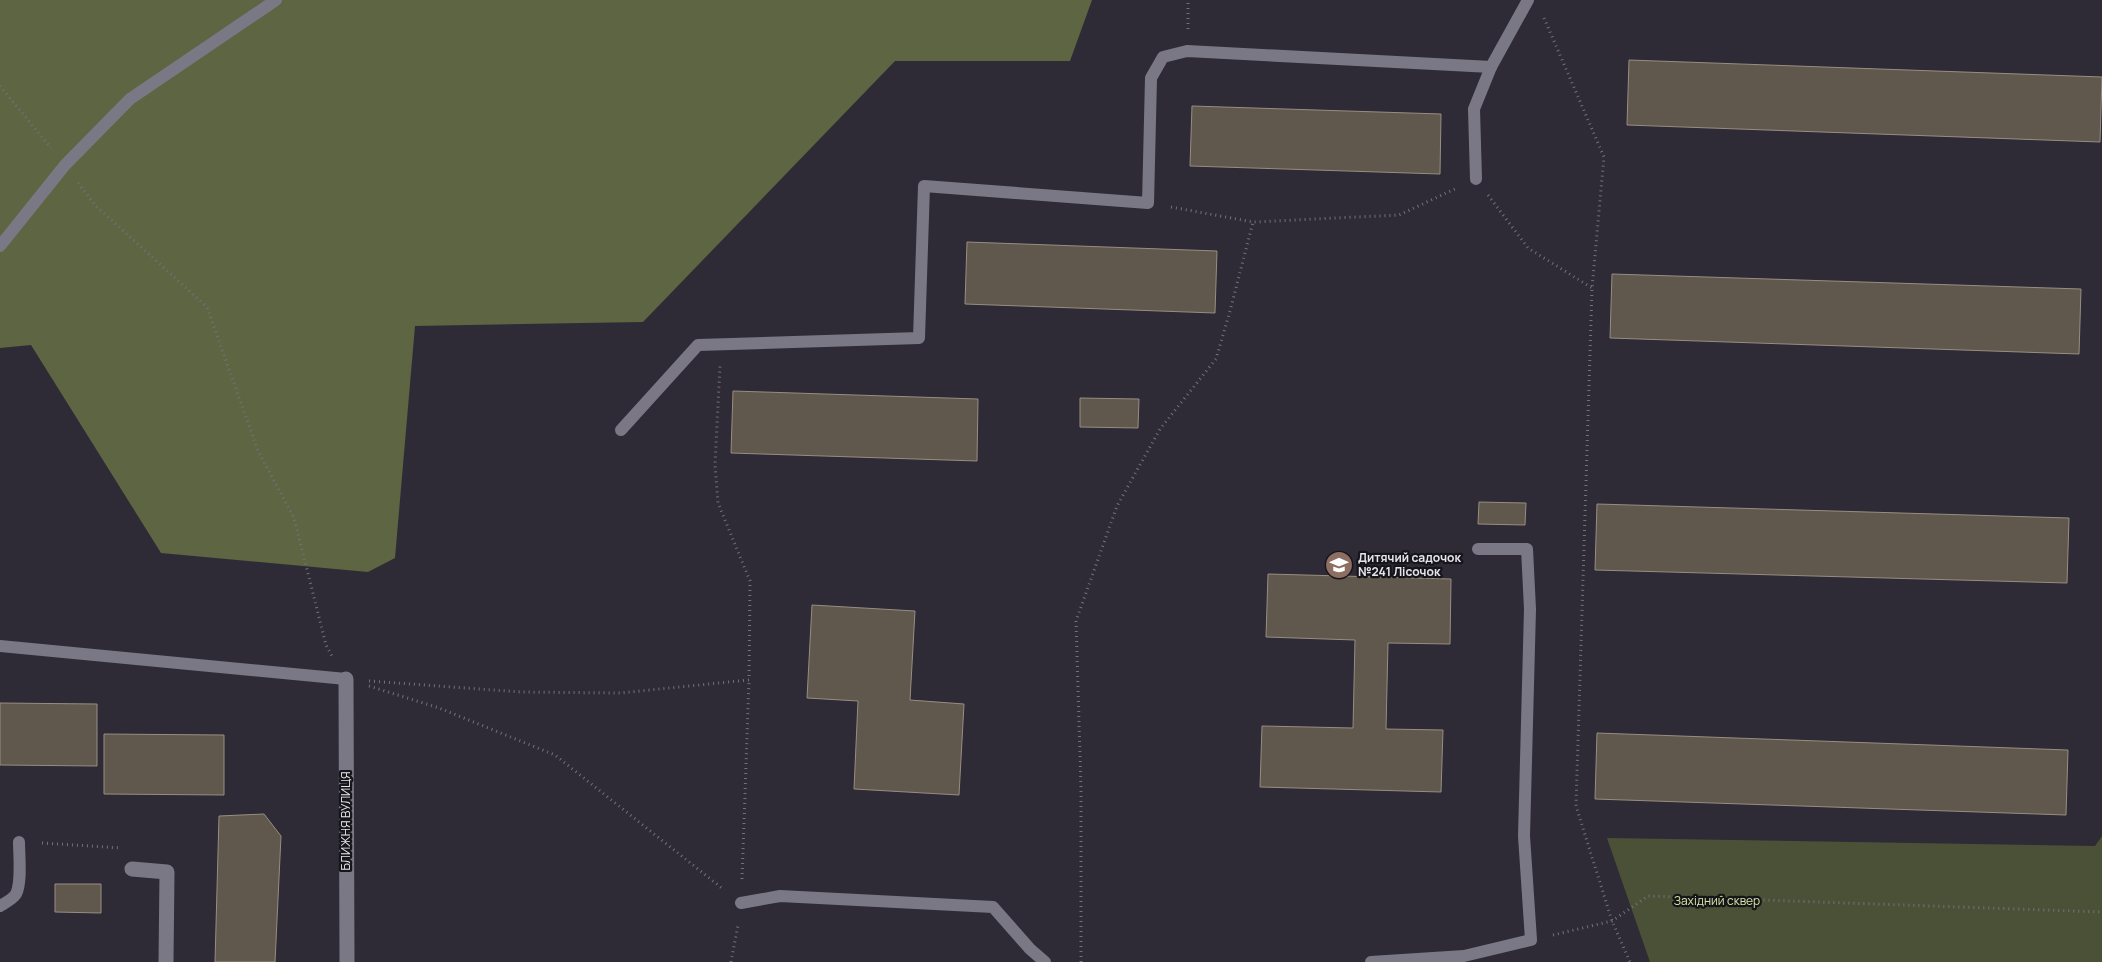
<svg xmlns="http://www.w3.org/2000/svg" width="2102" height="962" viewBox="0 0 2102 962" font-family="Manrope,sans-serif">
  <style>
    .green { fill: #4b5136 }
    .forest { fill: #5d6542 }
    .building { fill: #61584d; stroke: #988d82 }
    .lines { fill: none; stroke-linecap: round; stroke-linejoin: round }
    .path { stroke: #73717c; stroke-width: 3; stroke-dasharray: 1 4; stroke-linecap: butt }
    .lane { stroke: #7b7886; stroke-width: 12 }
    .street { stroke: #7b7886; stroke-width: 15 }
    .labels { text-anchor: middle; stroke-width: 4.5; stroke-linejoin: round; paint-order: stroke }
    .poi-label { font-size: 12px; font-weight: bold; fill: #e5e4ec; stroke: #16151a; text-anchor: start }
    .street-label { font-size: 12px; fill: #e5e4ec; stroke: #16151a }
    .park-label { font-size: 12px; fill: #d6e5a5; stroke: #16151a }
  </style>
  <rect width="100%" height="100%" fill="#2e2b37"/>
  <path class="green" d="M2102 836V962H1650L1607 838 2095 846Z"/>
  <path class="forest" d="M0 0H1092L1070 61H895L643 322 415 326 395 558 368 572 161 553 31 345 0 348Z"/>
  <g class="building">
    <path d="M1629 60 2102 77 2100 142 1627 125Z"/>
    <path d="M1192 106 1441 114 1440 174 1190 166Z"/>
    <path d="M967 242 1217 251 1215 313 965 304Z"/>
    <path d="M1612 274 2081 289 2079 354 1610 338Z"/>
    <path d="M733 391 978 399 977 461 731 453Z"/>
    <path d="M1080 398 1139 399 1138 428 1080 427Z"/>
    <path d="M1479 502 1526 503 1525 525 1478 524Z"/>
    <path d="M1597 504 2069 518 2067 583 1595 570Z"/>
    <path d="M1268 574 1451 579 1450 644 1388 643 1386 729 1443 730 1441 792 1260 787 1262 726 1353 728 1355 640 1266 637Z"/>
    <path d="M812 605 915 611 910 700 964 704 959 795 854 789 858 701 807 698Z"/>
    <path d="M0 703 97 704V766L0 765Z"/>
    <path d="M1597 733 2068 750 2066 815 1595 799Z"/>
    <path d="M104 734 224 735V795L104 794Z"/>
    <path d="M264 814 281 836 275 962H215L219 816Z"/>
    <path d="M55 884H101V913L55 912Z"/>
  </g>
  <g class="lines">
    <g class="path">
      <path d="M1544 18 1604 157 1592 288 1576 806 1612 921 1630 962"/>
      <path d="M1188 29V0"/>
      <path d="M0 86 51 148"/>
      <path d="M78 183 97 207 207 307 258 451 294 518 326 645 332 656"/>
      <path d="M1488 195 1528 248 1592 288"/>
      <path d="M1171 207 1253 222 1399 215 1457 188"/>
      <path d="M369 681 521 692 620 693 749 680 750 581 718 503 715 465 720 366"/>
      <path d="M369 686 439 708 555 755 723 889"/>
      <path d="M42 843 121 848"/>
      <path d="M742 879 749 680"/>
      <path d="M1553 935 1612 921 1648 896 2102 912"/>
      <path d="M731 962 738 925"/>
      <path d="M1081 962V788L1076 621 1117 506 1160 429 1216 359 1230 311 1253 222"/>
    </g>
    <g class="lane">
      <path d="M1476 179 1474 109 1491 67 1528 0"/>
      <path d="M0 246 65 165 130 99 276 0"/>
      <path d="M621 430 698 345 919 338 924 186 1148 203 1151 78 1163 57 1187 51 1491 67"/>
      <path d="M0 646 346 679"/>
      <path d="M741 903 780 896 993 907 1030 949 1045 962"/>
      <path d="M0 906C5 903 13 899 16 894 22 883 19 855 19 842"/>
      <path d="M1371 962 1464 956 1531 940 1524 836 1530 609 1527 549H1478"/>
    </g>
    <g class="street">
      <path d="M346 679 347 962"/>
      <path d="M132 869 167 872 166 962"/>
    </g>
  </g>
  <defs>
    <g id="school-disc" transform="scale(1.4375)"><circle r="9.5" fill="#8d6e63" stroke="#16151a"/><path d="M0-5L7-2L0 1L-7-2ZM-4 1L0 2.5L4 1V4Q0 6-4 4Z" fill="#fff"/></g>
  </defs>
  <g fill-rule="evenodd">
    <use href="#school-disc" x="1339" y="565"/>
  </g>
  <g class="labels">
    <g class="poi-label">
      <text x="1358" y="562">Дитячий садочок<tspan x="1358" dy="14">№241 Лісочок</tspan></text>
    </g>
    <g class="street-label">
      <text transform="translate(346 821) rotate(-90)" y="4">БЛИЖНЯ ВУЛИЦЯ</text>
    </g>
    <g class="park-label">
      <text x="1717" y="905">Західний сквер</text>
    </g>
  </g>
</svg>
